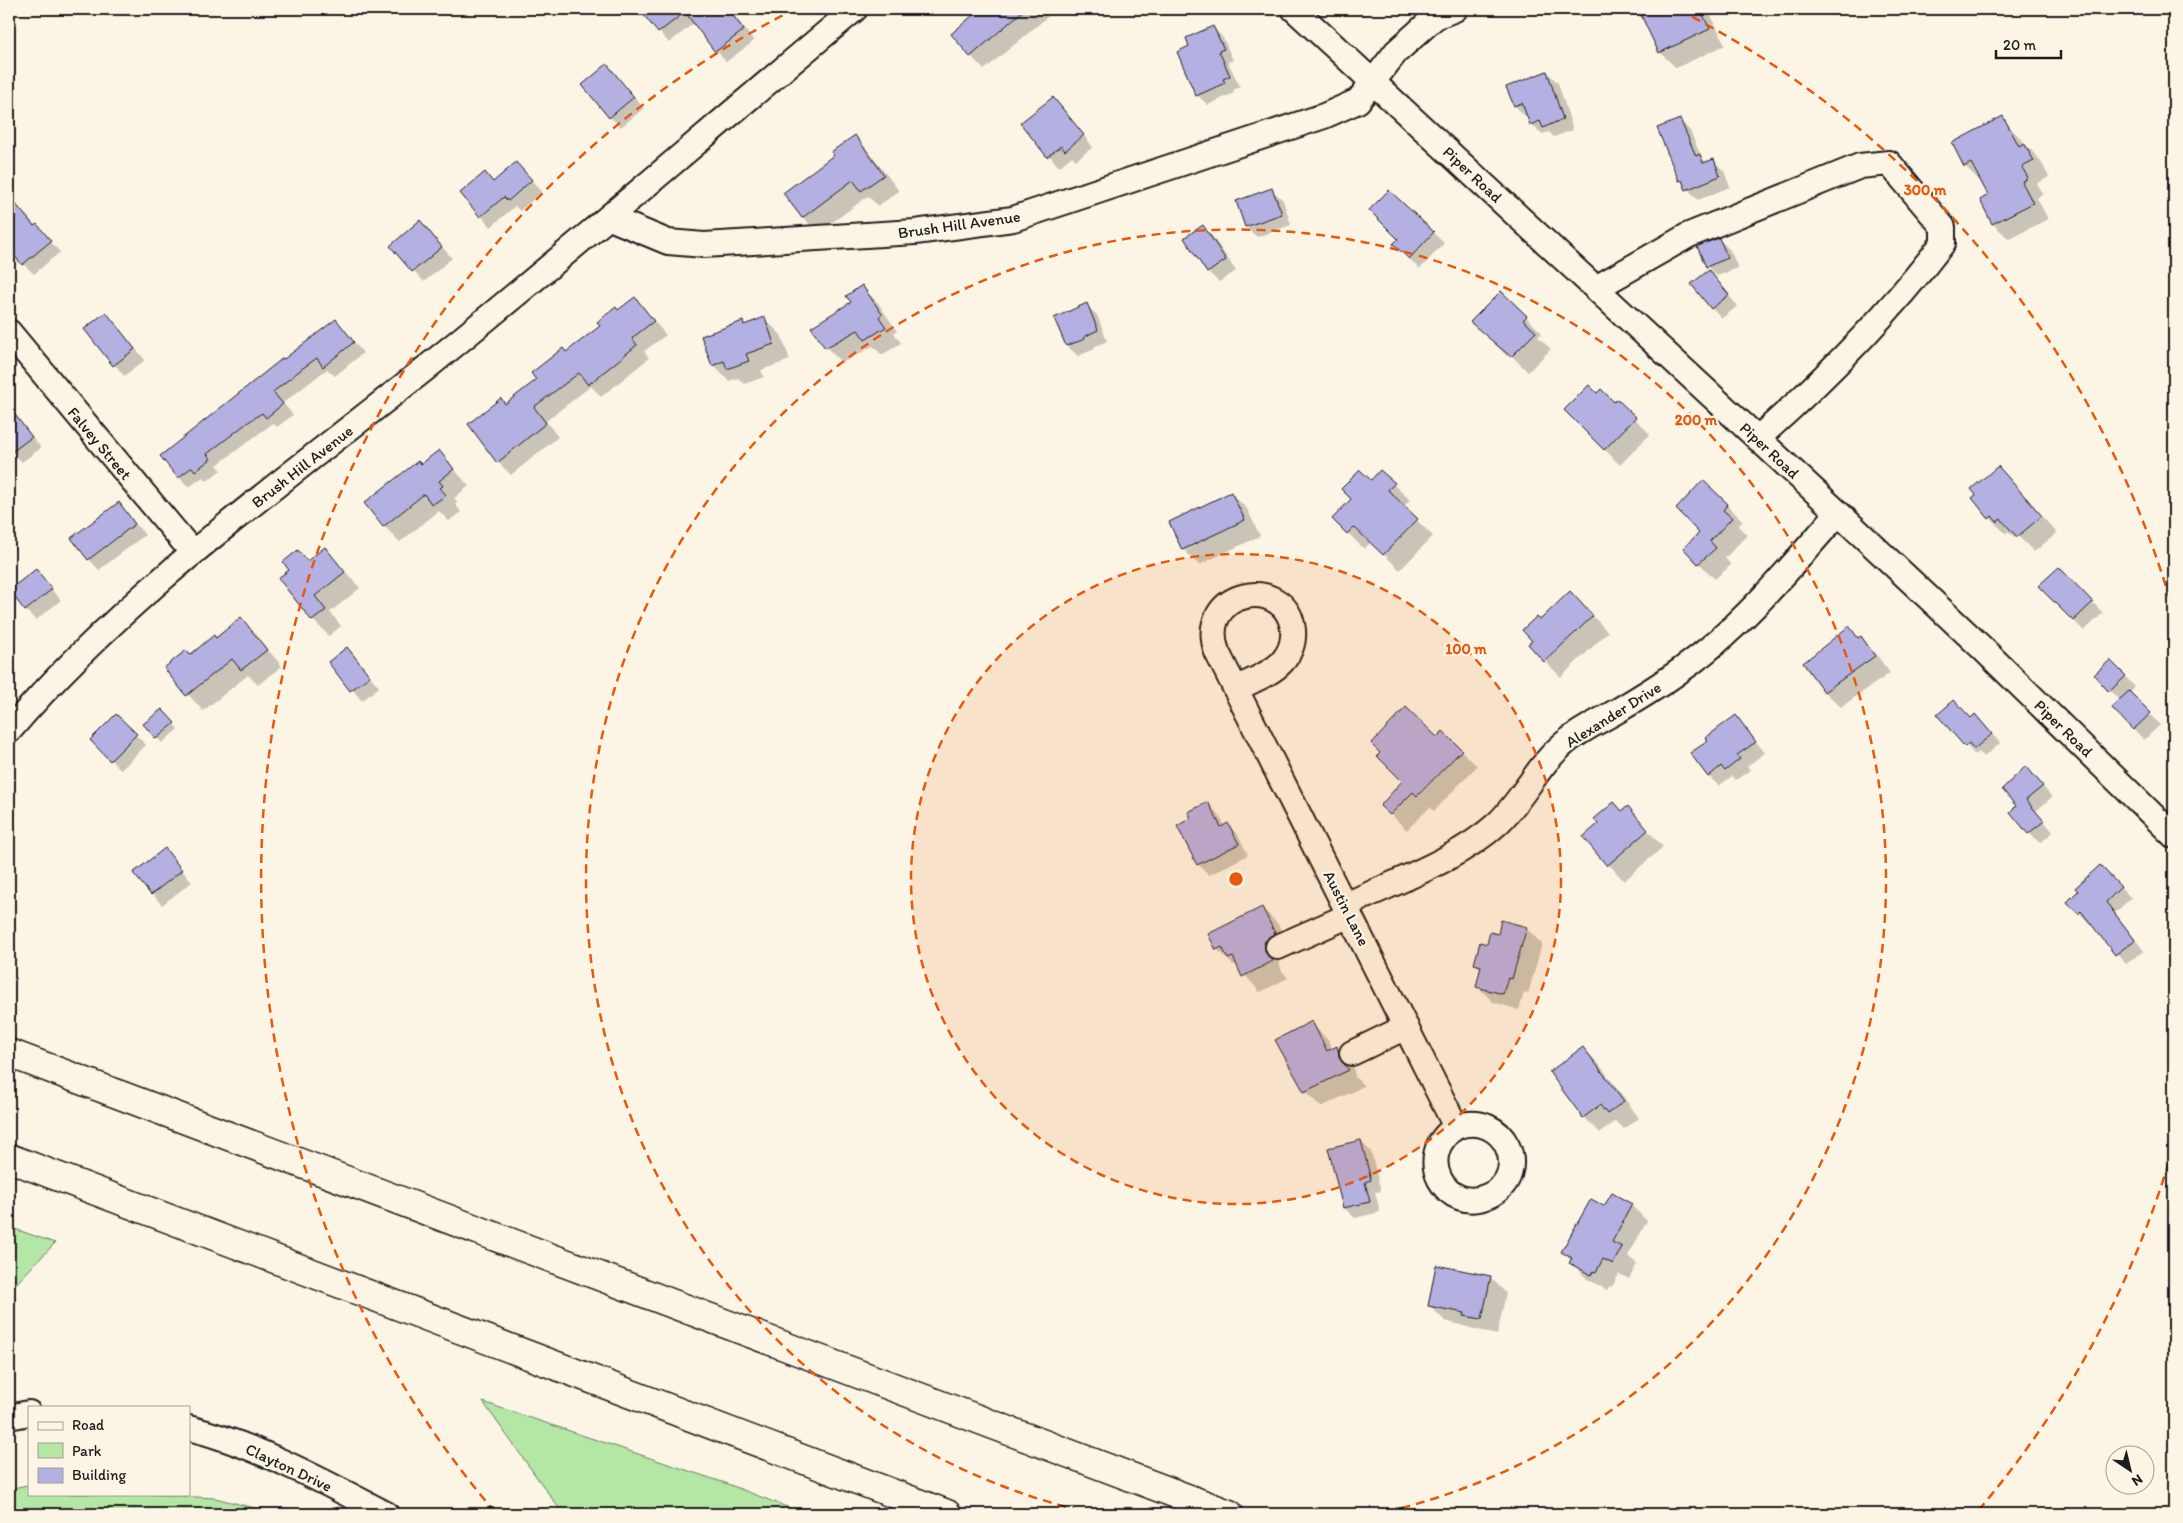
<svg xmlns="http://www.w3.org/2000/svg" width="2183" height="1523" viewBox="0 0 2183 1523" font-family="Itim,sans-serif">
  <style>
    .green { fill: #b4e6a6; stroke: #688161 }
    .shadow { fill: #0003 }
    .building { fill: #b5b0e2; stroke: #1c1c1c }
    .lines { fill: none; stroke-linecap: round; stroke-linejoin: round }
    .minor-casing { stroke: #1c1c1c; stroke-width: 28 }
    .highway-casing { stroke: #1c1c1c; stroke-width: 31 }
    .minor { stroke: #fcf5e5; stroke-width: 24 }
    .highway { stroke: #fcf5e5; stroke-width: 28 }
    .ring { fill: none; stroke: #e8590c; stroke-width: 2.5; stroke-dasharray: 9 6 }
    .labels { text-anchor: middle; stroke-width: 4.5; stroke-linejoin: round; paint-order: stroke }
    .street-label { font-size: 16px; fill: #1c1c1c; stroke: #fcf5e5 }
    .centre { fill: #e8590c; stroke: #fcf5e5; stroke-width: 2.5 }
    .ring-label { font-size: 15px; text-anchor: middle; font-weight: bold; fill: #e8590c; stroke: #fcf5e5; stroke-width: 4.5; stroke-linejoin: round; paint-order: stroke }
  </style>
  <rect width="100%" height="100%" fill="#fcf5e5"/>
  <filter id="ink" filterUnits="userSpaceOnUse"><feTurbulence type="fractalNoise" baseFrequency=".02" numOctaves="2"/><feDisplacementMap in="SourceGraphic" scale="10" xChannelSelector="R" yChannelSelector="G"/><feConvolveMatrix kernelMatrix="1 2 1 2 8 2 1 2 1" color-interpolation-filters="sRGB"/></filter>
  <g filter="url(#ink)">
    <g class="green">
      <path d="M9 1227 55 1243 9 1291Z"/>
      <path d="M483 1402 725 1483 805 1514H563Z"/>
      <path d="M27 1485 29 1486V1494H144L215 1498 278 1514H9V1489Z"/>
    </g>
    <g class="shadow">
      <path d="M640 9H692L697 16 707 9H729L754 41 726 62 694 23 669 43Z"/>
      <path d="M982 9 990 10 1057 9 984 70 952 35Z"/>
      <path d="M1657 9H1708L1725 45 1676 68 1660 52 1643 15Z"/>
      <path d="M1770 9H1784L1775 13Z"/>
      <path d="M1213 27 1223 38 1233 60 1228 62 1240 87 1233 90 1234 93 1208 105 1197 95 1191 47Z"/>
      <path d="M607 66 644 108 621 127 610 117Z"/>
      <path d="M1547 72 1558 83 1573 130 1554 137 1549 132 1542 134 1531 124 1528 115 1525 116 1515 106Z"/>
      <path d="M1053 98 1093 147 1076 160 1072 156 1059 167 1022 123Z"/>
      <path d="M2002 118 2040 160 2049 177 2037 183 2043 194 2037 198 2048 219 2009 239 1993 224 1981 201 1990 196 1981 182 1965 166Z"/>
      <path d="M1680 120 1690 131 1702 158 1707 163 1713 160 1724 171 1730 187 1698 200 1680 180Z"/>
      <path d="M855 137 870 153 899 191 878 206 868 196 818 233 803 217 835 155Z"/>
      <path d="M516 163 542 192 520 211 515 206 491 227 462 194 494 183Z"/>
      <path d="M1272 190 1283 200 1291 225 1257 237 1246 227 1238 202Z"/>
      <path d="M1389 191 1444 243 1420 269 1405 255Z"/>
      <path d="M9 197 60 252 34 274 23 264 15 244 9 236Z"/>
      <path d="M420 222 452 258 424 282 392 246Z"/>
      <path d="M1203 227 1213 237 1236 271 1219 282 1208 272Z"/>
      <path d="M1719 239 1730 250 1738 268 1717 276 1707 266Z"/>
      <path d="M1708 272 1738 306 1722 318 1712 308Z"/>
      <path d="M862 287 878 303 897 331 894 333 901 343 882 355 873 346 842 363 826 347Z"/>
      <path d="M1501 292 1542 333 1538 337 1551 349 1528 372 1510 354 1507 356 1472 322Z"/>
      <path d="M635 299 666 335 644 351 649 358 601 397 591 386 546 421 558 437 511 475 498 462 470 424 506 405Z"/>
      <path d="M1086 305 1097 315 1107 341 1094 347 1095 349 1078 356 1067 346 1056 318Z"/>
      <path d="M106 314 145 360 124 376 86 329Z"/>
      <path d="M765 319 781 335 790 360 761 370 764 377 744 384 738 378 729 381 713 365 742 322 746 326Z"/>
      <path d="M336 320 363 353 335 376 327 369 283 403 293 415 277 427 273 423 217 465 221 470 207 481 203 477 189 487 179 477 284 361Z"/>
      <path d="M1597 395 1614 404 1617 401 1650 434 1620 465 1566 410Z"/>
      <path d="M9 407 41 448 22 462 9 449Z"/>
      <path d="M439 452 469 486 454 498 458 502 455 504 461 512 449 521 439 511 400 542 384 526 421 466Z"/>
      <path d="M1998 468 2057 533 2034 552 2017 535 2014 537 2008 531 2006 534 1990 518Z"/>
      <path d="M1380 472 1410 500 1403 507 1433 536 1400 570 1371 542 1364 549 1334 519Z"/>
      <path d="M1703 482 1743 521 1738 526 1747 535 1725 558 1731 565 1715 579 1684 548 1700 533Z"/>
      <path d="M1231 493 1247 509 1260 536 1199 565 1183 549Z"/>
      <path d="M119 504 145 535 99 570 89 559Z"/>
      <path d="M325 549 360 588 330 612 341 626 329 636 313 620 291 570 298 551 309 562Z"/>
      <path d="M2059 568 2103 613 2084 631 2040 586Z"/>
      <path d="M36 571 61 600 36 620 25 610Z"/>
      <path d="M1586 609 1608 632 1561 677 1545 661 1533 641 1540 622Z"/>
      <path d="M241 619 282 666 258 685 248 675 203 711 165 668 190 656Z"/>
      <path d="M1849 628 1876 654 1890 673 1841 707 1825 692 1805 663Z"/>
      <path d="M347 648 379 687 362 701 330 662Z"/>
      <path d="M2121 672 2135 687 2130 693 2160 725 2144 740 2113 707 2120 701 2095 675Z"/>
      <path d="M166 715 178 729 162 743 145 724Z"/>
      <path d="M1939 715 1971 720 1984 725 2000 743 1984 757 1978 752 1975 755Z"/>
      <path d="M116 716 146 745 121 770 91 740Z"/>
      <path d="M1736 717 1765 753 1747 766 1750 770 1736 780 1732 776 1719 786 1708 776 1710 741Z"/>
      <path d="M1443 733 1477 766 1434 811 1430 807 1407 830 1382 806Z"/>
      <path d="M2036 779 2052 797 2036 811 2053 832 2040 843 2029 833 2018 807Z"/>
      <path d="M1208 803 1218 814 1225 826 1228 825 1238 835 1248 855 1209 875 1198 864 1193 819Z"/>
      <path d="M1628 808 1663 847 1624 881 1585 838Z"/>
      <path d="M164 850 192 882 162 905 152 894Z"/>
      <path d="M2100 866 2131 898 2115 913 2144 951 2126 964 2091 922 2089 923 2069 902Z"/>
      <path d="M1262 908 1278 924 1290 950 1279 958 1281 970 1288 978 1260 992 1235 964 1233 965 1217 949Z"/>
      <path d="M1526 928 1542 944 1528 994 1524 993 1519 1010 1493 1002 1477 986 1482 970 1475 964 1488 946 1498 936Z"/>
      <path d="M1311 1023 1327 1039 1333 1050 1337 1048 1353 1064 1355 1077 1364 1086 1321 1107 1305 1091 1277 1040Z"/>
      <path d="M1583 1048 1599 1064 1639 1118 1624 1129 1616 1121 1600 1133 1584 1117Z"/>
      <path d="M1361 1141 1371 1152 1381 1191 1375 1192 1380 1212 1355 1218 1344 1208Z"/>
      <path d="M1612 1195 1631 1205 1647 1221 1628 1256 1637 1264 1629 1279 1619 1274 1612 1287 1610 1286 1607 1290 1587 1279 1563 1252 1605 1208Z"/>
      <path d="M1490 1277 1506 1293 1497 1335 1445 1321 1429 1305Z"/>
    </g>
    <g class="building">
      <path d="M639 9H728L744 30 715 52 685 12 658 33Z"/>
      <path d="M980 9H1025L970 57 951 34Z"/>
      <path d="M1654 9H1700L1710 29 1659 53 1641 15Z"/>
      <path d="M1213 26 1224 49 1219 51 1230 76 1223 79 1225 83 1196 96 1177 52 1189 46 1186 38Z"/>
      <path d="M607 64 634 97 609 118 582 85Z"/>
      <path d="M1547 71 1563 119 1543 128 1540 121 1530 125 1522 103 1514 106 1506 87Z"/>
      <path d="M1053 97 1084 135 1065 151 1061 146 1047 157 1020 123Z"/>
      <path d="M2003 116 2019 146 2024 143 2034 161 2022 167 2028 178 2022 182 2033 203 1992 224 1980 200 1988 195 1971 163 1964 167 1952 143Z"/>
      <path d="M1680 119 1696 156 1700 154 1703 163 1714 159 1720 176 1686 190 1682 180 1679 181 1657 128Z"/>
      <path d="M855 135 884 175 861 191 853 180 802 218 783 193 834 155 831 152Z"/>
      <path d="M516 162 532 180 508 201 504 197 480 217 460 193 485 172 493 182Z"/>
      <path d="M1272 188 1282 214 1245 227 1236 201Z"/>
      <path d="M1389 190 1434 232 1409 259 1393 244 1398 239 1369 210Z"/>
      <path d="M9 196 34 226 37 224 51 241 22 265 9 249Z"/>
      <path d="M420 220 442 247 412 272 390 246Z"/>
      <path d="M1203 225 1226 260 1207 273 1184 238Z"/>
      <path d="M1719 238 1728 258 1706 267 1697 246Z"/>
      <path d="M1709 270 1729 295 1711 309 1691 284Z"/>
      <path d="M862 285 882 314 879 317 886 327 865 340 858 330 825 348 811 327 851 302 846 296Z"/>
      <path d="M1501 291 1527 316 1523 320 1536 332 1511 357 1470 322Z"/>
      <path d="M635 297 654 321 632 338 637 345 588 385 579 373 534 407 546 423 497 463 468 424 501 398 505 404 536 380 531 373 563 348 566 352 600 326 597 322 616 307 618 310Z"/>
      <path d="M1087 303 1098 330 1084 337 1085 339 1066 346 1054 318Z"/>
      <path d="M106 312 135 349 113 366 84 329Z"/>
      <path d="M765 317 774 344 746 354 749 361 727 369 724 361 712 366 701 336 743 321 744 325Z"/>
      <path d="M336 319 354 342 323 367 317 358 303 368 273 392 283 404 266 418 262 413 247 423 207 454 211 459 195 471 192 467 178 478 160 456 283 358 284 359Z"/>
      <path d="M1589 385 1597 393 1601 389 1614 402 1617 399 1636 417 1604 450 1564 410Z"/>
      <path d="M9 407 32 437 9 454Z"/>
      <path d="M439 450 454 469 439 481 443 486 440 488 446 495 432 505 424 494 383 527 364 503 418 461 421 464Z"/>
      <path d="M1998 466 2042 516 2017 537 2001 519 1997 522 1992 516 1989 519 1972 498 1976 495 1971 489Z"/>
      <path d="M1360 470 1371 480 1380 470 1395 483 1388 490 1418 519 1383 555 1354 527 1347 534 1332 519 1351 499 1341 489Z"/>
      <path d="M1703 480 1728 504 1723 510 1732 518 1710 541 1716 548 1698 564 1683 548 1699 533 1676 509Z"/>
      <path d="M1231 492 1245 520 1182 550 1169 522Z"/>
      <path d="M119 502 135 524 88 560 71 538Z"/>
      <path d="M325 547 345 572 315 596 326 610 312 621 278 578 289 570 283 562 298 550 307 561Z"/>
      <path d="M2059 567 2093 602 2073 621 2038 586Z"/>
      <path d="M36 569 52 589 25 611 9 590Z"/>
      <path d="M1570 591 1593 616 1544 662 1528 644 1532 641 1522 630 1536 617 1540 620Z"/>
      <path d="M241 617 267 650 241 670 232 659 186 696 164 668 186 650 190 655 214 635 216 638Z"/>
      <path d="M1849 626 1858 638 1861 636 1875 656 1824 692 1803 663Z"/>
      <path d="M347 647 370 676 350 691 328 662Z"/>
      <path d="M2110 660 2126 676 2109 692 2094 675Z"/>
      <path d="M2129 691 2151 713 2133 730 2111 707Z"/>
      <path d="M1954 700 1971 718 1975 714 1992 734 1974 749 1969 743 1965 747 1937 715Z"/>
      <path d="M1406 707 1437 737 1443 731 1462 750 1417 796 1413 792 1390 815 1380 806 1402 781 1377 756 1380 753 1371 744Z"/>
      <path d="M162 709 175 723 156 739 143 724Z"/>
      <path d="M116 714 137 734 110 761 90 740Z"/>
      <path d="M1736 715 1756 742 1737 755 1740 759 1725 771 1721 766 1708 777 1690 753 1708 741 1705 738Z"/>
      <path d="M2026 766 2043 786 2026 800 2044 821 2028 834 2010 812 2016 806 2002 789Z"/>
      <path d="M1208 802 1221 827 1228 823 1239 844 1197 865 1177 826 1191 818 1188 812Z"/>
      <path d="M1614 802 1622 811 1628 806 1648 830 1607 866 1583 837 1598 824 1594 819Z"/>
      <path d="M165 848 182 870 151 895 133 873Z"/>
      <path d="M2100 865 2121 887 2106 902 2135 940 2115 955 2081 911 2078 914 2067 902 2078 891 2075 888Z"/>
      <path d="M1262 907 1275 933 1264 942 1266 953 1273 961 1242 977 1233 957 1228 959 1222 947 1216 950 1208 934Z"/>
      <path d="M1501 920 1527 927 1512 979 1508 978 1503 994 1476 987 1481 966 1474 964 1480 942 1487 944 1490 932 1498 934Z"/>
      <path d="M1312 1021 1327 1051 1337 1046 1340 1059 1349 1070 1304 1092 1275 1040Z"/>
      <path d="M1583 1047 1624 1101 1607 1114 1600 1105 1583 1118 1549 1072Z"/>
      <path d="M1361 1140 1371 1180 1365 1182 1370 1202 1343 1208 1328 1148Z"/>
      <path d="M1612 1193 1632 1204 1612 1242 1622 1247 1613 1264 1603 1259 1596 1272 1594 1271 1591 1275 1569 1263 1572 1258 1561 1252 1591 1199 1604 1206Z"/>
      <path d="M1436 1265 1491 1276 1482 1319 1464 1316 1465 1313 1428 1306Z"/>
    </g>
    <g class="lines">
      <g class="minor-casing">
        <g id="minor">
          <path d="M1294 9 1848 522 1981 647 2174 836"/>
          <path d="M610 218 668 242 704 245 915 232 1013 219 1324 116 1358 101 1396 52 1435 17 1455 9"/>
          <path d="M1596 288 1689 235 1860 166 1889 163 1943 227V243C1888 315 1825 379 1758 438"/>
          <path d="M9 332 193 553"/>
          <path d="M1236 689C1251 681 1271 674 1282 662 1290 653 1294 642 1293 630 1287 573 1195 590 1217 652L1456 1127C1412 1155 1446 1217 1490 1195 1533 1173 1504 1109 1456 1127"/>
          <path d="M9 731C128 591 283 482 426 368 572 251 712 128 855 9"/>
          <path d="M1346 905C1394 882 1458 860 1498 823 1524 798 1538 764 1566 742 1582 729 1600 721 1617 711 1639 698 1661 685 1681 670 1741 628 1790 568 1838 513"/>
          <path d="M1278 947 1350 915"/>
          <path d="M1352 1053 1406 1027"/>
          <path d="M9 1417 29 1413"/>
          <path d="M189 1428C259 1446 322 1481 386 1514"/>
        </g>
      </g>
      <g class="highway-casing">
        <g id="highway">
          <path d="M9 1053 1229 1514"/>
          <path d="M9 1158 947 1514"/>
        </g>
      </g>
      <use href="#minor" class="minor"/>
      <use href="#highway" class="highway"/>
    </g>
  </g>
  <circle cx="1236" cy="879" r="325" fill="#e8590c" fill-opacity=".12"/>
  <g class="ring">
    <circle cx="1236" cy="879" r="325"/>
    <path d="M1095 1514A650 650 0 1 1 1377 1514"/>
    <path d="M2173 1148A975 975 0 0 1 1977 1512M495 1512A975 975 0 0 1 793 10M1679 10A975 975 0 0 1 2173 610"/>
  </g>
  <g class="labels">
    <g class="street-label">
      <text transform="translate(1473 174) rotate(43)" y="6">Piper Road</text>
      <text transform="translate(959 224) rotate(-8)" y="6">Brush Hill Avenue</text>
      <text transform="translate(100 443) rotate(50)" y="6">Falvey Street</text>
      <text transform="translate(1770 450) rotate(43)" y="6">Piper Road</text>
      <text transform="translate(302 466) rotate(-38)" y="6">Brush Hill Avenue</text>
      <text transform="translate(1613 714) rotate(-32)" y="6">Alexander Drive</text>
      <text transform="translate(2064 728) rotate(44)" y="6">Piper Road</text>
      <text transform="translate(1347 908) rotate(63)" y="6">Austin Lane</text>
      <text transform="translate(289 1467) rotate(25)" y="6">Clayton Drive</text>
    </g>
  </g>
  <circle cx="1236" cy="879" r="8" class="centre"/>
  <g class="ring-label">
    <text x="1925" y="195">300 m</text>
    <text x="1696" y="425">200 m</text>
    <text x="1466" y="654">100 m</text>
  </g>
  <rect width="2183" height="1523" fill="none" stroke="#fcf5e5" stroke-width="30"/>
  <rect x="15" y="15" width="2153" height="1493" fill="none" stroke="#1c1c1c" stroke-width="2" filter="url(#ink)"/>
  <rect x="28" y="1406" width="162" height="90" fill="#fcf5e5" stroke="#a29e95"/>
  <rect x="38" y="1422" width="25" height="8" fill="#fcf5e5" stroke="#a29e95"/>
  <text x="72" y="1430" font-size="15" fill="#1c1c1c">Road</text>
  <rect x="38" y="1443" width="25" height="15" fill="#b4e6a6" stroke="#a29e95"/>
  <text x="72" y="1456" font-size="15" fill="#1c1c1c">Park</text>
  <rect x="38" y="1468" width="25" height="15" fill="#b5b0e2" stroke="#a29e95"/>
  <text x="72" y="1480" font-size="15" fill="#1c1c1c">Building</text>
  <g transform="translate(2130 1470) rotate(145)"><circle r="24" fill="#fcf5e5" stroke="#a29e95"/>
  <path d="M0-4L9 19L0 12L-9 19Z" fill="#1c1c1c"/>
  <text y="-8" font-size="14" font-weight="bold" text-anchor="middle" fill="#1c1c1c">N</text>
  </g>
  <path d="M1996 50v8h65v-8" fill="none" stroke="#1c1c1c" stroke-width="2.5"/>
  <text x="2003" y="50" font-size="15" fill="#1c1c1c" stroke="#fcf5e5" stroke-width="4" paint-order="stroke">20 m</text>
</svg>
